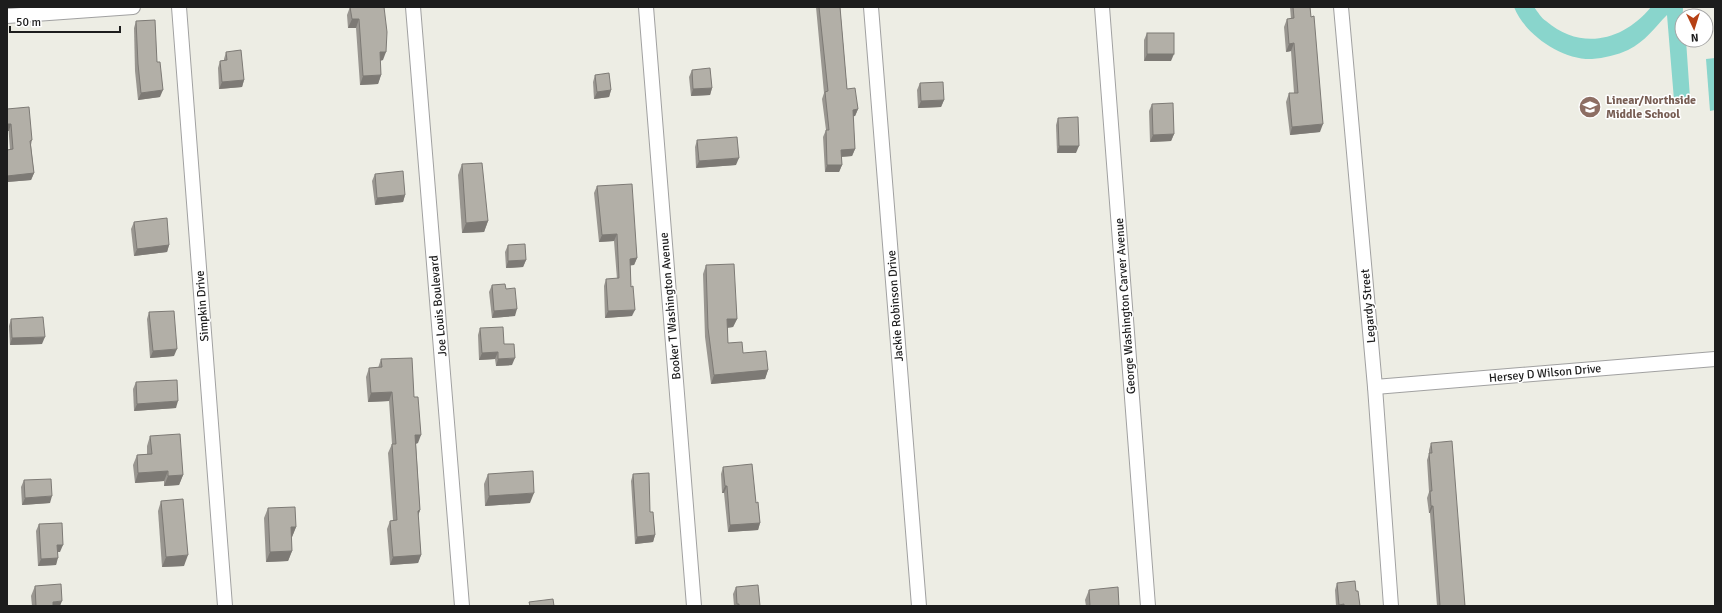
<svg xmlns="http://www.w3.org/2000/svg" width="1722" height="613" viewBox="0 0 1722 613" font-family="Signika,sans-serif">
  <style>
    .pitch { fill: #89d5cc }
    .lines { fill: none; stroke-linecap: round; stroke-linejoin: round }
    .minor-casing { stroke: #a1a1a1; stroke-width: 16 }
    .minor { stroke: #fff; stroke-width: 14 }
    .wall { fill: #999690 }
    .shaded-wall { fill: #7d7a75 }
    .building { fill: #b2afa7; stroke: #7d7a75 }
    .labels { text-anchor: middle; stroke-width: 3; stroke-linejoin: round; paint-order: stroke }
    .education-label { font-size: 12px; font-weight: bold; fill: #785e54; stroke: #fff; text-anchor: start }
    .street-label { font-size: 12px; fill: #1d1d1d; stroke: #fff }
  </style>
  <rect width="100%" height="100%" fill="#edede4"/>
  <g class="pitch">
    <path d="M1514 7H1534C1538 12 1541 18 1546 21 1581 51 1623 41 1651 7H1683L1682 40H1686L1690 98 1674 100 1667 15C1654 28 1646 41 1628 50 1617 55 1604 58 1592 59 1562 60 1525 35 1514 7Z"/>
    <path d="M1715 58V110L1710 111 1706 59Z"/>
  </g>
  <g class="lines">
    <g class="minor-casing">
      <g id="minor">
        <path d="M179 7 225 606"/>
        <path d="M413 7 462 606"/>
        <path d="M646 7 694 606"/>
        <path d="M871 7 919 606"/>
        <path d="M1102 7 1148 606"/>
        <path d="M1341 7 1375 387 1391 606"/>
        <path d="M7 16 133 7"/>
        <path d="M1375 387 1715 359"/>
      </g>
    </g>
    <use href="#minor" class="minor"/>
  </g>
  <g class="wall">
    <path d="M350 7H384L383 60 380 61 381 75 378 84 360 85 356 28H348L347 15Z"/>
    <path d="M816 7H840L847 89 858 109 855 116H853L855 149 852 156 841 157 842 165 839 172H825L823 137 826 130 822 99 824 93Z"/>
    <path d="M1290 7H1310L1320 132 1290 135 1286 102 1289 93H1294L1291 51 1286 52 1284 27 1287 19H1291Z"/>
    <path d="M136 21 157 62 160 97 138 100 135 71 134 28Z"/>
    <path d="M1147 33 1171 61H1144V40Z"/>
    <path d="M226 52 244 80 242 87 219 89 218 68 220 61 224 60V59Z"/>
    <path d="M692 70 712 88 710 95 691 96 689 77Z"/>
    <path d="M595 75 611 90 609 97 594 99 593 82Z"/>
    <path d="M920 83 944 100 941 107 918 108 917 90Z"/>
    <path d="M1152 104 1174 134 1171 141 1150 142 1149 111Z"/>
    <path d="M7 109 32 140 31 145 34 173 31 180 7 182V150H10Z"/>
    <path d="M1058 118 1076 153H1057L1056 125Z"/>
    <path d="M697 140 736 165 696 168 695 147Z"/>
    <path d="M462 164 488 221 484 232 462 233 458 175Z"/>
    <path d="M375 174 405 195 403 202 375 205 372 181Z"/>
    <path d="M597 186 637 258 634 265H630L632 316 605 318 604 286 606 279H617L614 241 599 242 594 193Z"/>
    <path d="M134 222 169 245 167 252 134 256 131 229Z"/>
    <path d="M508 245 526 260 523 267 506 268 505 252Z"/>
    <path d="M706 265 737 319 733 327 727 328 728 343 768 370 765 379 711 384 705 337 703 274Z"/>
    <path d="M492 285 506 289 515 316 492 318 489 292Z"/>
    <path d="M149 312 174 356 150 358 147 319Z"/>
    <path d="M11 319 42 344 10 345 9 326Z"/>
    <path d="M480 328 504 344 512 365 496 366 495 359 479 360 478 335Z"/>
    <path d="M381 359 418 443 416 444 420 510 418 516 421 555 418 563 390 565 387 529 390 521 393 520 388 453 392 444 389 401 368 402 366 377 369 368H378Z"/>
    <path d="M136 382 176 408 134 411 133 389Z"/>
    <path d="M150 436 183 475 179 485 164 486V481L135 483 133 465 137 455 147 454V446Z"/>
    <path d="M1431 443 1465 606H1437L1430 513H1429L1427 498 1429 492 1427 460 1429 454V450Z"/>
    <path d="M723 467 756 503 760 523 758 530 728 532 724 493H722L721 474Z"/>
    <path d="M488 474 530 503 485 506 484 484Z"/>
    <path d="M633 474 650 512 655 535 653 542 635 544 631 481Z"/>
    <path d="M24 480 50 503 22 505 21 487Z"/>
    <path d="M161 501 184 566 162 567 158 511Z"/>
    <path d="M268 508 296 527 292 537H291L292 551 288 561 266 562 264 518Z"/>
    <path d="M39 524 60 552H58L56 565 38 566 36 531Z"/>
    <path d="M1337 583 1356 591 1360 606H1336L1335 590Z"/>
    <path d="M35 586 60 606H32L31 596Z"/>
    <path d="M736 587 760 606H734L733 594Z"/>
    <path d="M1089 590 1119 606H1086L1085 600Z"/>
  </g>
  <g class="shaded-wall">
    <path d="M352 19H359L356 28H348Z"/>
    <path d="M1294 43 1291 51 1286 52 1289 44Z"/>
    <path d="M380 52H386L383 60 377 61Z"/>
    <path d="M1147 54H1174L1171 61H1144Z"/>
    <path d="M381 75 378 84 360 85 363 76Z"/>
    <path d="M244 80 242 87 219 89 222 82Z"/>
    <path d="M712 88 710 95 691 96 693 89Z"/>
    <path d="M163 90 160 97 138 100 141 93Z"/>
    <path d="M611 90 609 97 594 99 597 92Z"/>
    <path d="M944 100 941 107 918 108 921 101Z"/>
    <path d="M858 109 855 116 850 117 853 110Z"/>
    <path d="M7 124H11L9 131H7Z"/>
    <path d="M1323 124 1320 132 1290 135 1292 127Z"/>
    <path d="M1174 134 1171 141 1150 142 1153 135Z"/>
    <path d="M1059 146H1079L1076 153H1057Z"/>
    <path d="M855 149 852 156 839 157 841 150Z"/>
    <path d="M739 158 736 165 696 168 699 161Z"/>
    <path d="M827 165H842L839 172H825Z"/>
    <path d="M34 173 31 180 7 182V176Z"/>
    <path d="M405 195 403 202 375 205 377 198Z"/>
    <path d="M488 221 484 232 462 233 466 223Z"/>
    <path d="M617 234 614 241 599 242 602 235Z"/>
    <path d="M169 245 167 252 134 256 137 249Z"/>
    <path d="M637 258 634 265 627 266 630 259Z"/>
    <path d="M526 260 523 267 506 268 508 261Z"/>
    <path d="M517 309 515 316 492 318 494 311Z"/>
    <path d="M635 310 632 316 605 318 608 311Z"/>
    <path d="M727 319H737L733 327 724 328Z"/>
    <path d="M45 337 42 344 10 345 12 338Z"/>
    <path d="M177 349 174 356 150 358 153 351Z"/>
    <path d="M498 352 495 359 479 360 482 353Z"/>
    <path d="M515 358 512 365 496 366 498 359Z"/>
    <path d="M768 370 765 379 711 384 714 375Z"/>
    <path d="M392 392 389 401 368 402 371 393Z"/>
    <path d="M178 401 176 408 134 411 137 404Z"/>
    <path d="M415 435H421L418 443 412 444Z"/>
    <path d="M168 471 164 481 135 483 138 473Z"/>
    <path d="M183 475 179 485 164 486 168 476Z"/>
    <path d="M725 486H727L724 493H722Z"/>
    <path d="M534 493 530 503 485 506 489 496Z"/>
    <path d="M52 496 50 503 22 505 25 498Z"/>
    <path d="M1431 506H1433L1430 513H1429Z"/>
    <path d="M420 510 417 519 418 511Z"/>
    <path d="M760 523 758 530 728 532 730 525Z"/>
    <path d="M291 527H296L292 537 287 538Z"/>
    <path d="M655 535 653 542 635 544 637 537Z"/>
    <path d="M57 545H63L60 552H55Z"/>
    <path d="M292 551 288 561 266 562 270 552Z"/>
    <path d="M188 555 184 566 162 567 166 557Z"/>
    <path d="M421 555 418 563 390 565 393 557Z"/>
    <path d="M58 558 56 565 38 566 41 559Z"/>
    <path d="M62 601 60 606H51L53 602Z"/>
    <path d="M1344 604 1343 606H1339V605Z"/>
  </g>
  <g class="building">
    <path d="M350 7H384L387 32 386 52H380L381 75 363 76 359 19H352Z"/>
    <path d="M819 7H840L847 89 855 88 858 109 853 110 855 149 841 150 842 165H827L826 130H829L825 92 828 91Z"/>
    <path d="M1293 7H1310L1311 17 1314 16 1323 124 1292 127 1289 93H1298L1294 43 1289 44 1287 19 1294 18Z"/>
    <path d="M155 20 157 62H160L163 90 141 93 138 64 136 21Z"/>
    <rect x="1147" y="33" width="27" height="21"/>
    <path d="M241 50 244 80 222 82 220 61 227 60 226 52Z"/>
    <path d="M710 68 712 88 693 89 692 70Z"/>
    <path d="M609 73 611 90 597 92 595 75Z"/>
    <path d="M943 82 944 100 921 101 920 83Z"/>
    <path d="M1173 103 1174 134 1153 135 1152 104Z"/>
    <path d="M29 107 32 140 30 141 34 173 7 176V150L13 149 11 124H7V109Z"/>
    <path d="M1078 117 1079 146H1059L1058 118Z"/>
    <path d="M737 137 739 158 699 161 697 140Z"/>
    <path d="M482 163 488 221 466 223 462 164Z"/>
    <path d="M403 171 405 195 377 198 375 174Z"/>
    <path d="M632 184 637 258 630 259 631 287 633 286 635 310 608 311 606 279 619 278 617 234 602 235 597 186Z"/>
    <path d="M167 218 169 245 137 249 134 222Z"/>
    <path d="M525 244 526 260 508 261V245Z"/>
    <path d="M734 264 737 319H727L728 343 742 342 743 353 766 351 768 370 714 375 708 328 706 265Z"/>
    <path d="M505 284 506 289 515 288 517 309 494 311 492 285Z"/>
    <path d="M174 311 177 349 153 351 149 312Z"/>
    <path d="M43 317 45 337 12 338 11 319Z"/>
    <path d="M503 327 504 344H514L515 358 498 359V352L482 353 480 328Z"/>
    <path d="M412 358 414 397H418L421 435H415L420 510 418 511 421 555 393 557 390 521 397 520 392 444H396L392 392 371 393 369 368 382 367 381 359Z"/>
    <path d="M177 380 178 401 137 404 136 382Z"/>
    <path d="M180 434 183 475 168 476V471L138 473 137 455 152 454 150 436Z"/>
    <path d="M1452 441 1465 606H1440L1433 506H1431L1430 491H1432L1429 453H1432L1431 443Z"/>
    <path d="M752 464 756 503 758 502 760 523 730 525 727 486H725L723 467Z"/>
    <path d="M533 471 534 493 489 496 488 474Z"/>
    <path d="M649 473 650 512H653L655 535 637 537 633 474Z"/>
    <path d="M51 479 52 496 25 498 24 480Z"/>
    <path d="M183 499 188 555 166 557 161 501Z"/>
    <path d="M295 507 296 527H291L292 551 270 552 268 508Z"/>
    <path d="M62 523 63 545H57L58 558 41 559 39 524Z"/>
    <path d="M1355 581 1356 591H1358L1360 606H1344V604L1339 605 1337 583Z"/>
    <path d="M61 584 62 601 53 602V606H36L35 586Z"/>
    <path d="M758 585 760 606H739V604H737L736 587Z"/>
    <path d="M1118 587 1119 606H1090L1089 590Z"/>
    <path d="M553 599 554 606H530L529 602Z"/>
  </g>
  <defs>
    <g id="school-disc" transform="scale(1.15)"><circle r="9.5" fill="#8d6e63" stroke="#fff"/><path d="M0-5L7-2L0 1L-7-2ZM-4 1L0 2.5L4 1V4Q0 6-4 4Z" fill="#fff"/></g>
  </defs>
  <g fill-rule="evenodd">
    <use href="#school-disc" x="1590" y="107"/>
  </g>
  <g class="labels">
    <g class="education-label">
      <text x="1606" y="104">Linear/Northside<tspan x="1606" dy="14">Middle School</tspan></text>
    </g>
    <g class="street-label">
      <text transform="translate(202 306) rotate(-94)" y="4">Simpkin Drive</text>
      <text transform="translate(438 306) rotate(-95)" y="4">Joe Louis Boulevard</text>
      <text transform="translate(670 306) rotate(-95)" y="4">Booker T Washington Avenue</text>
      <text transform="translate(895 306) rotate(-94)" y="4">Jackie Robinson Drive</text>
      <text transform="translate(1125 306) rotate(-94)" y="4">George Washington Carver Avenue</text>
      <text transform="translate(1368 306) rotate(-95)" y="4">Legardy Street</text>
      <text transform="translate(1545 373) rotate(-5)" y="4">Hersey D Wilson Drive</text>
    </g>
  </g>
  <rect width="1722" height="613" fill="none" stroke="#1d1d1d" stroke-width="16"/>
  <g transform="translate(1694 28) rotate(176)"><circle r="19" fill="#ffffff" stroke="#a5a5a5"/>
  <path d="M0-3L7 15L0 10L-7 15Z" fill="#b64014"/>
  <text y="-6" font-size="11" font-weight="bold" text-anchor="middle" fill="#1d1d1d">N</text>
  </g>
  <path d="M10 26v6h110v-6" fill="none" stroke="#1d1d1d" stroke-width="2"/>
  <text x="16" y="26" font-size="12" fill="#1d1d1d" stroke="#ffffff" stroke-width="3" paint-order="stroke">50 m</text>
</svg>
